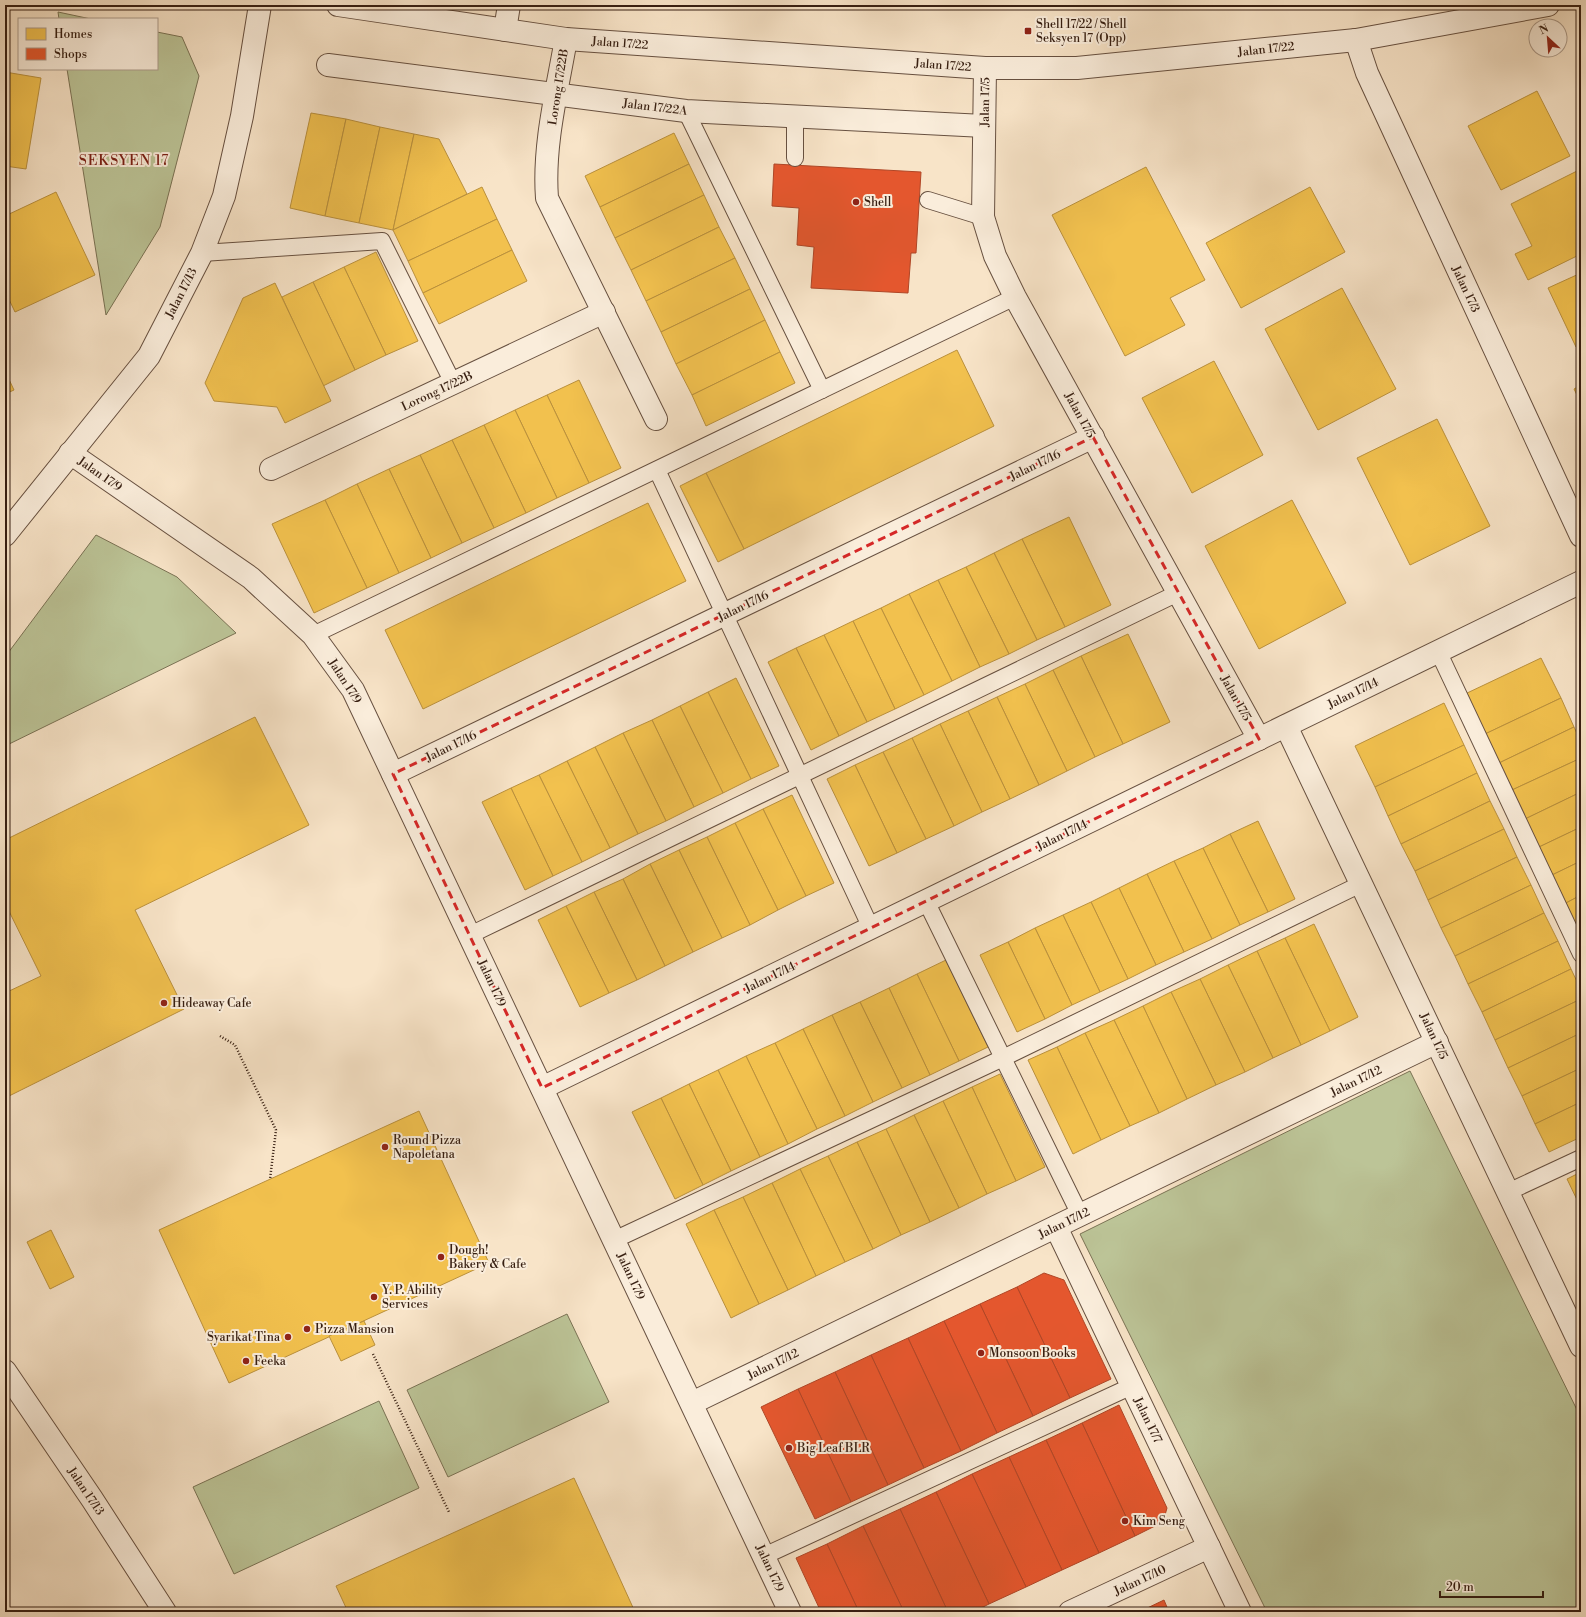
<svg xmlns="http://www.w3.org/2000/svg" width="1586" height="1617" viewBox="0 0 1586 1617" font-family="'Libre Bodoni',serif">
  <style>
    .green { fill: #bcc497; stroke: #7a7254 }
    .homes { fill: #f2c14e; stroke: #ba903c }
    .shops { fill: #e4572e; stroke: #b04626 }
    .lines { fill: none; stroke-linecap: round; stroke-linejoin: round }
    .service-casing { stroke: #675040; stroke-width: 18 }
    .minor-casing { stroke: #675040; stroke-width: 24 }
    .tertiary-casing { stroke: #675040; stroke-width: 24 }
    .path { stroke: #371f12; stroke-width: 2.5; stroke-dasharray: 1 2; stroke-linecap: butt }
    .service { stroke: #faeddb; stroke-width: 16 }
    .minor { stroke: #faeddb; stroke-width: 22 }
    .tertiary { stroke: #faeddb; stroke-width: 22 }
    .marked { fill: none; stroke: #d62828; stroke-width: 3; stroke-dasharray: 8 5; stroke-linejoin: round }
    .poi-dot { fill: #8f2418; stroke: #faeddb; stroke-width: 1.5 }
    .labels { text-anchor: middle; stroke-width: 4; stroke-linejoin: round; paint-order: stroke }
    .poi-label { font-size: 12px; fill: #371f12; stroke: #faeddb; text-anchor: start }
    .street-label { font-size: 12px; fill: #371f12; stroke: #faeddb }
    .quarter-label { font-size: 14px; letter-spacing: 1px; fill: #7a1f14; stroke: #faeddb }
  </style>
  <rect width="100%" height="100%" fill="#f8e4c8"/>
  <filter id="stains"><feTurbulence type="fractalNoise" baseFrequency=".005" numOctaves="4"/><feColorMatrix values="0 0 0 0 .2 0 0 0 0 .09 0 0 0 0 .02 0 0 0 .5 -.17"/></filter>
  <radialGradient id="worn" r=".72"><stop offset=".6" stop-color="#630" stop-opacity="0"/><stop offset="1" stop-color="#630" stop-opacity=".3"/></radialGradient>
  <g class="green">
    <path d="M58 12 91 19H59Z"/>
    <path d="M157 32 182 37 199 76 160 227 106 315 67 69H157Z"/>
    <path d="M96 535 177 577 236 633 5 746V657Z"/>
    <path d="M1410 1071 1581 1418V1612H1267L1080 1234Z"/>
    <path d="M567 1314 609 1402 448 1477 407 1390Z"/>
    <path d="M379 1401 419 1488 234 1574 193 1487Z"/>
  </g>
  <g class="homes">
    <path d="M5 72 41 78 26 169 5 166Z"/>
    <path d="M1537 91 1570 156 1501 190 1468 126Z"/>
    <path d="M311 113 346 119 325 216 290 208Z"/>
    <path d="M346 119 380 127 359 223 325 216Z"/>
    <path d="M380 127 414 134 393 230 359 223Z"/>
    <path d="M674 133 689 164 600 207 585 176Z"/>
    <path d="M414 134 439 139 467 194 393 230Z"/>
    <path d="M689 164 704 195 615 238 600 207Z"/>
    <path d="M1146 167 1205 280 1170 298 1185 325 1125 356 1052 215Z"/>
    <path d="M1579 170 1581 174V254L1528 280 1515 254 1532 246 1511 204Z"/>
    <path d="M482 187 497 219 408 261 393 230Z"/>
    <path d="M1310 187 1345 252 1241 308 1206 243Z"/>
    <path d="M56 192 95 275 15 312 5 291V216Z"/>
    <path d="M704 195 719 227 631 270 615 238Z"/>
    <path d="M497 219 512 250 423 293 408 261Z"/>
    <path d="M719 227 735 258 646 301 631 270Z"/>
    <path d="M512 250 527 281 439 324 423 293Z"/>
    <path d="M376 252 418 341 386 355 344 267Z"/>
    <path d="M735 258 750 289 661 332 646 301Z"/>
    <path d="M344 267 386 355 355 370 313 282Z"/>
    <path d="M1581 273V344L1576 347 1548 288Z"/>
    <path d="M313 282 355 370 323 386 282 297Z"/>
    <path d="M275 283 331 401 285 423 277 407 214 401 205 383 243 298Z"/>
    <path d="M1342 288 1396 389 1318 430 1265 329Z"/>
    <path d="M750 289 765 320 676 364 661 332Z"/>
    <path d="M765 320 780 352 692 395 676 364Z"/>
    <path d="M957 350 994 426 744 549 706 473Z"/>
    <path d="M780 352 795 383 706 426 692 395Z"/>
    <path d="M1214 361 1263 455 1192 493 1142 398Z"/>
    <path d="M5 371 14 390 5 394Z"/>
    <path d="M579 380 621 468 589 483 547 395Z"/>
    <path d="M1581 385V403L1574 389Z"/>
    <path d="M547 395 589 483 557 498 515 410Z"/>
    <path d="M515 410 557 498 526 513 484 425Z"/>
    <path d="M1437 419 1490 526 1410 565 1357 458Z"/>
    <path d="M484 425 526 513 494 528 452 440Z"/>
    <path d="M452 440 494 528 462 543 420 455Z"/>
    <path d="M420 455 462 543 431 558 389 469Z"/>
    <path d="M389 469 431 558 399 573 357 484Z"/>
    <path d="M706 473 744 549 718 562 680 486Z"/>
    <path d="M357 484 399 573 367 588 325 500Z"/>
    <path d="M325 500 367 588 314 613 272 524Z"/>
    <path d="M1292 500 1346 603 1259 649 1205 546Z"/>
    <path d="M648 503 686 581 423 709 385 630Z"/>
    <path d="M1069 517 1111 605 1065 627 1022 539Z"/>
    <path d="M1022 539 1065 627 1037 640 994 553Z"/>
    <path d="M994 553 1037 640 1009 654 966 567Z"/>
    <path d="M966 567 1009 654 980 667 938 580Z"/>
    <path d="M938 580 980 667 952 681 909 594Z"/>
    <path d="M909 594 952 681 924 695 881 608Z"/>
    <path d="M881 608 924 695 895 709 853 621Z"/>
    <path d="M853 621 895 709 867 722 824 635Z"/>
    <path d="M1128 634 1170 722 1123 744 1081 656Z"/>
    <path d="M824 635 867 722 839 736 796 648Z"/>
    <path d="M796 648 839 736 811 750 768 662Z"/>
    <path d="M1081 656 1123 744 1095 757 1053 670Z"/>
    <path d="M1541 658 1561 698 1485 734 1465 694Z"/>
    <path d="M1053 670 1095 757 1067 771 1025 684Z"/>
    <path d="M736 678 779 766 751 779 708 692Z"/>
    <path d="M1025 684 1067 771 1039 785 997 697Z"/>
    <path d="M708 692 751 779 723 793 680 706Z"/>
    <path d="M997 697 1039 785 1010 799 968 711Z"/>
    <path d="M1561 698 1574 727 1499 763 1485 734Z"/>
    <path d="M1444 703 1464 745 1375 787 1355 746Z"/>
    <path d="M680 706 723 793 694 807 652 720Z"/>
    <path d="M968 711 1010 799 982 812 940 724Z"/>
    <path d="M255 717 309 825 135 910 184 1009 5 1098V993L41 976 5 903V840Z"/>
    <path d="M652 720 694 807 666 821 623 733Z"/>
    <path d="M940 724 982 812 954 826 912 738Z"/>
    <path d="M1574 727 1581 742V758L1512 790 1499 763Z"/>
    <path d="M623 733 666 821 638 834 595 747Z"/>
    <path d="M912 738 954 826 926 839 883 752Z"/>
    <path d="M1464 745 1477 773 1388 816 1375 787Z"/>
    <path d="M595 747 638 834 610 848 567 761Z"/>
    <path d="M883 752 926 839 897 853 855 765Z"/>
    <path d="M1581 758V792L1525 819 1512 790Z"/>
    <path d="M567 761 610 848 582 862 539 775Z"/>
    <path d="M855 765 897 853 869 866 827 779Z"/>
    <path d="M1477 773 1490 801 1401 844 1388 816Z"/>
    <path d="M539 775 582 862 553 876 511 788Z"/>
    <path d="M511 788 553 876 525 890 482 802Z"/>
    <path d="M1581 792V827L1539 847 1525 819Z"/>
    <path d="M792 795 834 883 806 896 763 809Z"/>
    <path d="M1490 801 1504 829 1415 871 1401 844Z"/>
    <path d="M763 809 806 896 778 910 735 823Z"/>
    <path d="M1258 821 1295 899 1268 912 1230 834Z"/>
    <path d="M735 823 778 910 750 925 707 837Z"/>
    <path d="M1581 827V861L1552 875 1539 847Z"/>
    <path d="M1504 829 1517 857 1428 900 1415 871Z"/>
    <path d="M1230 834 1268 912 1240 925 1203 848Z"/>
    <path d="M707 837 750 925 722 938 679 850Z"/>
    <path d="M1203 848 1240 925 1212 939 1174 861Z"/>
    <path d="M679 850 722 938 693 952 650 864Z"/>
    <path d="M1517 857 1531 885 1441 928 1428 900Z"/>
    <path d="M1174 861 1212 939 1184 952 1147 874Z"/>
    <path d="M1581 861V895L1566 903 1552 875Z"/>
    <path d="M650 864 693 952 665 966 623 879Z"/>
    <path d="M1147 874 1184 952 1156 965 1119 888Z"/>
    <path d="M623 879 665 966 637 980 594 892Z"/>
    <path d="M1531 885 1544 913 1455 956 1441 928Z"/>
    <path d="M1119 888 1156 965 1128 979 1091 902Z"/>
    <path d="M594 892 637 980 609 993 566 906Z"/>
    <path d="M1581 895V930L1579 931 1566 903Z"/>
    <path d="M1091 902 1128 979 1100 992 1063 915Z"/>
    <path d="M566 906 609 993 580 1007 538 920Z"/>
    <path d="M1544 913 1558 941 1468 984 1455 956Z"/>
    <path d="M1063 915 1100 992 1072 1005 1035 928Z"/>
    <path d="M1314 924 1358 1017 1330 1031 1285 938Z"/>
    <path d="M1035 928 1072 1005 1045 1019 1008 942Z"/>
    <path d="M1285 938 1330 1031 1301 1045 1257 951Z"/>
    <path d="M1558 941 1571 969 1482 1012 1468 984Z"/>
    <path d="M1008 942 1045 1019 1017 1032 980 955Z"/>
    <path d="M1257 951 1301 1045 1273 1058 1228 965Z"/>
    <path d="M946 960 988 1047 959 1061 917 974Z"/>
    <path d="M1228 965 1273 1058 1245 1072 1200 979Z"/>
    <path d="M1571 969 1581 990V999L1495 1040 1482 1012Z"/>
    <path d="M917 974 959 1061 930 1075 889 988Z"/>
    <path d="M1200 979 1245 1072 1216 1085 1171 992Z"/>
    <path d="M889 988 930 1075 902 1088 860 1002Z"/>
    <path d="M1171 992 1216 1085 1187 1099 1143 1006Z"/>
    <path d="M1581 999V1033L1508 1068 1495 1040Z"/>
    <path d="M860 1002 902 1088 873 1102 832 1015Z"/>
    <path d="M1143 1006 1187 1099 1159 1113 1114 1020Z"/>
    <path d="M832 1015 873 1102 845 1116 803 1029Z"/>
    <path d="M1114 1020 1159 1113 1130 1126 1085 1033Z"/>
    <path d="M803 1029 845 1116 817 1129 775 1043Z"/>
    <path d="M1085 1033 1130 1126 1101 1140 1057 1047Z"/>
    <path d="M1581 1033V1068L1522 1096 1508 1068Z"/>
    <path d="M775 1043 817 1129 788 1144 746 1056Z"/>
    <path d="M1057 1047 1101 1140 1073 1154 1028 1060Z"/>
    <path d="M746 1056 788 1144 760 1157 718 1070Z"/>
    <path d="M1581 1068V1102L1535 1124 1522 1096Z"/>
    <path d="M718 1070 760 1157 731 1171 689 1084Z"/>
    <path d="M1000 1074 1045 1167 1016 1181 972 1087Z"/>
    <path d="M689 1084 731 1171 703 1185 661 1098Z"/>
    <path d="M972 1087 1016 1181 987 1194 943 1101Z"/>
    <path d="M661 1098 703 1185 675 1199 632 1112Z"/>
    <path d="M943 1101 987 1194 959 1208 914 1115Z"/>
    <path d="M1581 1102V1137L1549 1152 1535 1124Z"/>
    <path d="M419 1111 489 1263 229 1383 159 1230Z"/>
    <path d="M914 1115 959 1208 930 1222 886 1129Z"/>
    <path d="M886 1129 930 1222 901 1235 857 1142Z"/>
    <path d="M857 1142 901 1235 873 1249 828 1156Z"/>
    <path d="M828 1156 873 1249 845 1262 800 1169Z"/>
    <path d="M800 1169 845 1262 816 1276 772 1183Z"/>
    <path d="M1581 1172V1208L1567 1179Z"/>
    <path d="M772 1183 816 1276 788 1290 743 1197Z"/>
    <path d="M743 1197 788 1290 759 1304 714 1210Z"/>
    <path d="M714 1210 759 1304 731 1318 686 1224Z"/>
    <path d="M51 1230 74 1277 50 1289 27 1242Z"/>
    <path d="M364 1321 375 1345 341 1361 329 1336Z"/>
    <path d="M574 1478 635 1612H348L336 1586Z"/>
  </g>
  <g class="shops">
    <path d="M774 164 921 172 916 253H911L908 293 811 288 814 247 797 245 799 208 772 206Z"/>
    <path d="M1044 1273 1064 1280 1111 1379 1070 1398 1017 1287Z"/>
    <path d="M1017 1287 1070 1398 1033 1416 980 1304Z"/>
    <path d="M980 1304 1033 1416 997 1433 944 1321Z"/>
    <path d="M944 1321 997 1433 961 1451 908 1338Z"/>
    <path d="M908 1338 961 1451 924 1468 871 1355Z"/>
    <path d="M871 1355 924 1468 888 1485 835 1372Z"/>
    <path d="M835 1372 888 1485 851 1502 798 1389Z"/>
    <path d="M798 1389 851 1502 815 1519 761 1407Z"/>
    <path d="M1119 1405 1167 1508 1163 1522 1135 1536 1082 1423Z"/>
    <path d="M1082 1423 1135 1536 1099 1553 1046 1440Z"/>
    <path d="M1046 1440 1099 1553 1062 1570 1009 1457Z"/>
    <path d="M1009 1457 1062 1570 1026 1587 972 1474Z"/>
    <path d="M972 1474 1026 1587 989 1604 936 1492Z"/>
    <path d="M936 1492 989 1604 973 1612H948L900 1509Z"/>
    <path d="M900 1509 948 1612H904L863 1526Z"/>
    <path d="M863 1526 904 1612H859L827 1544Z"/>
    <path d="M827 1544 859 1612H821L796 1558Z"/>
    <path d="M1164 1600 1169 1612H1139Z"/>
  </g>
  <g class="lines">
    <g class="service-casing">
      <g id="service">
        <path d="M686 111 822 390"/>
        <path d="M795 117V158"/>
        <path d="M928 200 983 217"/>
        <path d="M202 253 382 241 453 383"/>
        <path d="M657 470 871 928"/>
        <path d="M313 635 1015 297"/>
        <path d="M1438 651 1581 954"/>
        <path d="M926 901 1080 1215"/>
        <path d="M470 935 1178 593"/>
        <path d="M1508 1192 1581 1158"/>
        <path d="M614 1240 1003 1058 1361 884"/>
        <path d="M764 1556 1132 1386"/>
      </g>
    </g>
    <g class="minor-casing">
      <g id="minor">
        <path d="M505 30 509 5"/>
        <path d="M566 39C557 91 543 146 547 198L656 419"/>
        <path d="M1356 40 1367 73 1581 536"/>
        <path d="M328 65 686 111 984 126"/>
        <path d="M985 68 983 217 995 256 1015 297 1259 739"/>
        <path d="M70 453 251 578 313 635 353 690 790 1612"/>
        <path d="M271 469 604 312"/>
        <path d="M5 535 149 356 202 253 224 196 242 116 260 5"/>
        <path d="M1286 726 1581 1346"/>
        <path d="M393 774 1093 437"/>
        <path d="M542 1088 1581 582"/>
        <path d="M1056 1227 1240 1612"/>
        <path d="M5 1371 92 1499 165 1612"/>
        <path d="M692 1403 1437 1042"/>
        <path d="M1070 1612 1209 1547"/>
      </g>
    </g>
    <g class="tertiary-casing">
      <path id="tertiary" d="M338 5 566 39 985 68H1077L1356 40 1548 5"/>
    </g>
    <g class="path">
      <path d="M220 1036 235 1045 276 1130 270 1179"/>
      <path d="M373 1354 449 1512"/>
    </g>
    <use href="#service" class="service"/>
    <use href="#minor" class="minor"/>
    <use href="#tertiary" class="tertiary"/>
  </g>
  <path class="marked" d="M1093 437 1259 739 542 1088 393 774Z"/>
  <g class="poi-dot">
    <rect x="1024" y="27" width="8" height="8" rx="2"/>
    <circle cx="856" cy="202" r="4"/>
    <circle cx="164" cy="1003" r="4"/>
    <circle cx="385" cy="1147" r="4"/>
    <circle cx="441" cy="1257" r="4"/>
    <circle cx="374" cy="1297" r="4"/>
    <circle cx="307" cy="1329" r="4"/>
    <circle cx="288" cy="1337" r="4"/>
    <circle cx="981" cy="1353" r="4"/>
    <circle cx="246" cy="1361" r="4"/>
    <circle cx="789" cy="1448" r="4"/>
    <circle cx="1125" cy="1521" r="4"/>
  </g>
  <g class="labels">
    <g class="poi-label">
      <text x="1036" y="28">Shell 17/22 / Shell<tspan x="1036" dy="14">Seksyen 17 (Opp)</tspan></text>
      <text x="864" y="206">Shell</text>
      <text x="172" y="1007">Hideaway Cafe</text>
      <text x="393" y="1144">Round Pizza<tspan x="393" dy="14">Napoletana</tspan></text>
      <text x="449" y="1254">Dough!<tspan x="449" dy="14">Bakery &amp; Cafe</tspan></text>
      <text x="382" y="1294">Y. P. Ability<tspan x="382" dy="14">Services</tspan></text>
      <text x="315" y="1333">Pizza Mansion</text>
      <text x="280" y="1341" text-anchor="end">Syarikat Tina</text>
      <text x="989" y="1357">Monsoon Books</text>
      <text x="254" y="1365">Feeka</text>
      <text x="797" y="1452">Big Leaf BLR</text>
      <text x="1133" y="1525">Kim Seng</text>
    </g>
    <g class="street-label">
      <text transform="translate(620 43) rotate(4)" y="4">Jalan 17/22</text>
      <text transform="translate(1266 49) rotate(-6)" y="4">Jalan 17/22</text>
      <text transform="translate(943 65) rotate(4)" y="4">Jalan 17/22</text>
      <text transform="translate(558 87) rotate(-81)" y="4">Lorong 17/22B</text>
      <text transform="translate(985 102) rotate(-89)" y="4">Jalan 17/5</text>
      <text transform="translate(655 107) rotate(7)" y="4">Jalan 17/22A</text>
      <text transform="translate(1466 289) rotate(65)" y="4">Jalan 17/3</text>
      <text transform="translate(181 293) rotate(-63)" y="4">Jalan 17/13</text>
      <text transform="translate(437 391) rotate(-25)" y="4">Lorong 17/22B</text>
      <text transform="translate(1080 415) rotate(61)" y="4">Jalan 17/5</text>
      <text transform="translate(1035 465) rotate(-26)" y="4">Jalan 17/16</text>
      <text transform="translate(100 474) rotate(35)" y="4">Jalan 17/9</text>
      <text transform="translate(743 606) rotate(-26)" y="4">Jalan 17/16</text>
      <text transform="translate(345 681) rotate(57)" y="4">Jalan 17/9</text>
      <text transform="translate(1353 693) rotate(-26)" y="4">Jalan 17/14</text>
      <text transform="translate(1236 698) rotate(61)" y="4">Jalan 17/5</text>
      <text transform="translate(451 746) rotate(-26)" y="4">Jalan 17/16</text>
      <text transform="translate(1062 835) rotate(-26)" y="4">Jalan 17/14</text>
      <text transform="translate(770 977) rotate(-26)" y="4">Jalan 17/14</text>
      <text transform="translate(492 983) rotate(65)" y="4">Jalan 17/9</text>
      <text transform="translate(1434 1036) rotate(65)" y="4">Jalan 17/5</text>
      <text transform="translate(1356 1081) rotate(-26)" y="4">Jalan 17/12</text>
      <text transform="translate(1064 1223) rotate(-26)" y="4">Jalan 17/12</text>
      <text transform="translate(631 1276) rotate(65)" y="4">Jalan 17/9</text>
      <text transform="translate(773 1364) rotate(-26)" y="4">Jalan 17/12</text>
      <text transform="translate(1148 1420) rotate(64)" y="4">Jalan 17/7</text>
      <text transform="translate(86 1491) rotate(56)" y="4">Jalan 17/13</text>
      <text transform="translate(770 1568) rotate(65)" y="4">Jalan 17/9</text>
      <text transform="translate(1140 1580) rotate(-25)" y="4">Jalan 17/10</text>
    </g>
    <g class="quarter-label">
      <text x="124" y="165">SEKSYEN 17</text>
    </g>
  </g>
  <rect width="1586" height="1617" fill="none" stroke="#f8e4c8" stroke-width="20"/>
  <rect x="6" y="6" width="1574" height="1605" fill="none" stroke="#371f12" stroke-width="2"/>
  <rect x="10" y="10" width="1566" height="1597" fill="none" stroke="#371f12"/>
  <rect x="18" y="18" width="140" height="52" fill="#faeddb" stroke="#ac9b8b"/>
  <rect x="26" y="28" width="20" height="12" fill="#f2c14e" stroke="#ac9b8b"/>
  <text x="54" y="38" font-size="12" fill="#371f12">Homes</text>
  <rect x="26" y="48" width="20" height="12" fill="#e4572e" stroke="#ac9b8b"/>
  <text x="54" y="58" font-size="12" fill="#371f12">Shops</text>
  <g transform="translate(1548 38) rotate(334)"><circle r="19" fill="#faeddb" stroke="#ac9b8b"/>
  <path d="M0-3L7 15L0 10L-7 15Z" fill="#8f2418"/>
  <text y="-6" font-size="11" font-weight="bold" text-anchor="middle" fill="#371f12">N</text>
  </g>
  <path d="M1440 1591v6h103v-6" fill="none" stroke="#371f12" stroke-width="2"/>
  <text x="1446" y="1591" font-size="12" fill="#371f12" stroke="#faeddb" stroke-width="3" paint-order="stroke">20 m</text>
  <rect width="100%" height="100%" filter="url(#stains)"/>
  <rect width="100%" height="100%" fill="url(#worn)"/>
</svg>
